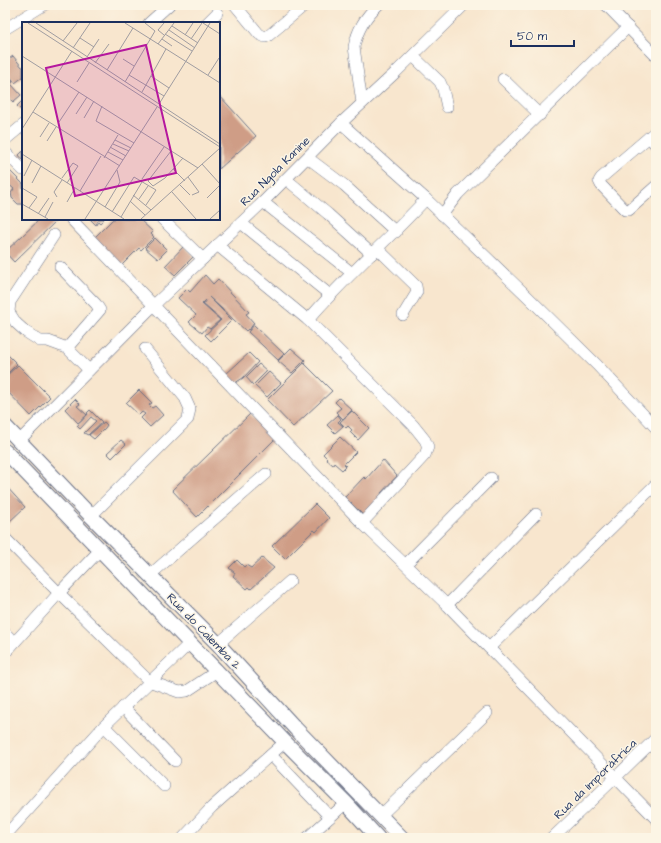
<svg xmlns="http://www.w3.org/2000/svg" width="661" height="843" viewBox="0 0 661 843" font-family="'Architects Daughter',sans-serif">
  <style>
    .building { fill: #cf9d86 }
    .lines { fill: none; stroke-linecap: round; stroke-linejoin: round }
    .minor-casing { stroke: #686f85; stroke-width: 12 }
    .major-casing { stroke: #686f85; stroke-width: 16 }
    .minor { stroke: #fff; stroke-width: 11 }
    .major { stroke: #fff; stroke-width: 14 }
    .labels { text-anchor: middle; stroke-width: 3; stroke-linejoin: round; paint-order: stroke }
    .street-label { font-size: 12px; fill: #1b2f5e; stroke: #fcf5e5 }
    .inset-road { fill: none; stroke: #a09da1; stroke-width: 1 }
    .view { fill: #b5179e; fill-opacity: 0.15; stroke: #b5179e; stroke-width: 2 }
    .inset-edge { fill: none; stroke: #1b2f5e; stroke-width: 2 }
  </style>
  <rect width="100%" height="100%" fill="#fcf5e5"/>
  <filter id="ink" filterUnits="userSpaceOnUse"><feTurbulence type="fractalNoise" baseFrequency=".025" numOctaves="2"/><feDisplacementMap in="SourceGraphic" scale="8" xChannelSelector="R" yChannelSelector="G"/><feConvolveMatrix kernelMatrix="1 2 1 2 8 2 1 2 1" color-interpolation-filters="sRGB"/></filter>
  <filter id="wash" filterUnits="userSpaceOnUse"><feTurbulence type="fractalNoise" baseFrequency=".012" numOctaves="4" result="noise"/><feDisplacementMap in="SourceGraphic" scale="16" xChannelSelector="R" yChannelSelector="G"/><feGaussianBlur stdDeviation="0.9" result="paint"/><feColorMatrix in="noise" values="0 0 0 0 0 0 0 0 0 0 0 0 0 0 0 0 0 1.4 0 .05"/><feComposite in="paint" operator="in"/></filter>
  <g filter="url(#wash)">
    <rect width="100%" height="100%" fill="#f8e6ce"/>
    <g id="blocks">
      <g class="building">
        <path d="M13 56 22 67H23V77L15 83 5 70V62Z"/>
        <path d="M5 72 13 82 6 87 11 84 21 95 13 102 5 94Z"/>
        <path d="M219 95 256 136 219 169Z"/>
        <path d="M23 100V112L17 106Z"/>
        <path d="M23 151V160L19 155Z"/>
        <path d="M5 166 23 184V204H18L12 198 11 193 14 189 5 181Z"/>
        <path d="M40 219H58L14 262 5 252Z"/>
        <path d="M90 219H104L100 223 98 221 96 225Z"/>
        <path d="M113 219H139L153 232 151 234 154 237 141 250 139 248 120 267 94 238Z"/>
        <path d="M155 238 167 250 158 259 145 248Z"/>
        <path d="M184 246 194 256 175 275 165 266Z"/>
        <path d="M205 275 213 284 218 279 249 312 246 314 254 323 249 330 248 329 246 331 209 297 232 320 211 341 205 335 221 320 203 304 206 300 202 304 220 320 210 329 207 327 202 333 189 322 196 315 178 298 187 289 190 292Z"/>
        <path d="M254 325 284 354 278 360 248 332Z"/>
        <path d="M291 348 305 360 292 373 278 361Z"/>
        <path d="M249 353 258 362 243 378 235 383 226 374Z"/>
        <path d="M7 354 17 364 5 376V356Z"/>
        <path d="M304 363 332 391 293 427 267 400Z"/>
        <path d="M259 364 267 371 253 385 246 377Z"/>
        <path d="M18 365 50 397 31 416 5 389V377Z"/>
        <path d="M269 372 281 383 267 397 255 386Z"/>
        <path d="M139 390 152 403 149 405 152 408 155 406 163 415 150 427 141 418 145 414 142 412 139 415 126 403Z"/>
        <path d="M339 398 352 410 343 419 336 412 341 408 335 402Z"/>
        <path d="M75 399 80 404 77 406 87 415 78 423 65 409Z"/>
        <path d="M90 410 102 422 88 435 84 433 96 421 91 417 80 429 77 426 88 414 87 413Z"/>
        <path d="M352 411 369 428 358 440 350 432 352 430 348 426 346 428 340 422Z"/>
        <path d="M250 414 275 439 197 517 172 490Z"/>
        <path d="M338 415 341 419 338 422 343 426 335 433 327 425Z"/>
        <path d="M104 422 107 425 105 428 94 439 89 435Z"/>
        <path d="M340 437 356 452 344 464 346 466 342 470 334 463 333 465 326 459 327 458 323 454Z"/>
        <path d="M121 440 126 444 112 458 107 453Z"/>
        <path d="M383 460 397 476 381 493 383 496 364 516 345 497 364 477 366 479Z"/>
        <path d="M5 485 25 507 8 523 5 519Z"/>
        <path d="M315 504 329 518 316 532 314 530 285 559 272 546Z"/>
        <path d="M262 558 274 568 251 589 249 587 247 589 233 576 235 573 229 568 237 560 244 567 246 565 251 568Z"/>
      </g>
    </g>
  </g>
  <g filter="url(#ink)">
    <use href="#blocks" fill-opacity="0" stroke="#686f85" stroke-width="1"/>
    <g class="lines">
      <g class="minor-casing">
        <g id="minor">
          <path d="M235 5 259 34 265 37 268 36 305 5"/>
          <path d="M606 5 656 56"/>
          <path d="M149 23 169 5"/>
          <path d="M207 23 217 13"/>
          <path d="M5 29 44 5"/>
          <path d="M413 56 440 82 443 89 447 107"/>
          <path d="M503 79 540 115"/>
          <path d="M362 103 354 47C357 31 366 16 378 5"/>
          <path d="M341 123 426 199 528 297 597 365 656 428"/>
          <path d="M656 131 601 178 599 181 601 185 625 210H629L656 186"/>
          <path d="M649 137 656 145"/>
          <path d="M5 140 23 125"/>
          <path d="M5 152 23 170"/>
          <path d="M308 158 344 185 396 232"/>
          <path d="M286 179 328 214 372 254"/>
          <path d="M263 202 352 273"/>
          <path d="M442 215 458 194 628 27"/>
          <path d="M71 219 362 523 447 605 656 819"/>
          <path d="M162 219 203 259"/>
          <path d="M241 223 330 295"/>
          <path d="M54 235 10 302 9 312 16 323 26 332 40 341H48L67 348 89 370"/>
          <path d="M217 245 308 320 413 425 425 440 428 447 425 455 362 523"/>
          <path d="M378 249 416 286 417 292 403 315"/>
          <path d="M60 267 96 304 100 310 67 348"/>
          <path d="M308 320C345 277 388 240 426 199"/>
          <path d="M19 441 154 305 263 202 341 123 395 73 464 5"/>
          <path d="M91 516 188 419 190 409 185 398 145 349"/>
          <path d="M5 538 59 593 149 681 179 692 187 691 217 671"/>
          <path d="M406 564 491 478"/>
          <path d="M150 575 266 474"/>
          <path d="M447 605 536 514"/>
          <path d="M5 633 14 642"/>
          <path d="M218 644 290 581"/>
          <path d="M489 648 654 486"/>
          <path d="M5 653 59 593 100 550"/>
          <path d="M123 707 175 761"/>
          <path d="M104 726 164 786"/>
          <path d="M271 755 330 817"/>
          <path d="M380 816 487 713"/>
          <path d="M5 836 104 726 190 643"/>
          <path d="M183 838 212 807 285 742"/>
          <path d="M307 838 346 803"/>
          <path d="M552 838 615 778 656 738"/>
        </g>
      </g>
      <g class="major-casing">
        <g id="major">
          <path d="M5 426 91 516 218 644 296 729 402 838"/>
          <path d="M5 451 285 742 346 803 378 838"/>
        </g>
      </g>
      <use href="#minor" class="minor"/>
      <use href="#major" class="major"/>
    </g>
  </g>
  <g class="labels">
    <g class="street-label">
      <text transform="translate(275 171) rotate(-45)" y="4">Rua Ngola Kanine</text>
      <text transform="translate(204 631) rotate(46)" y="4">Rua do Calemba 2</text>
      <text transform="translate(595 779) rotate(-44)" y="4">Rua da Imporáfrica</text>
    </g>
  </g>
  <g transform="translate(22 22)">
    <rect width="198" height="198" fill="#f8e6ce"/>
    <path class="inset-road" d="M6 1 198 125M14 1 198 122M103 1 198 61M142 1 136 8 142 13M181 1 198 12M150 4 176 21M147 8 173 26M143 12 170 29M163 13 171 1M58 16 72 25M140 17 150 24M169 17 180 1M41 19 55 1M136 22 152 1M51 26 68 1M0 34 176 146M65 35 77 17M101 37 112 44M73 41 87 22M85 48 111 6M107 53 142 74M186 53 197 36M129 54 147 66M55 60 67 41M103 60 133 9 123 1M120 70 144 27M137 82 188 1M80 84 74 99 112 121M11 90 98 144M54 92 65 75M62 96 72 79M37 100 57 70M0 107 50 29M18 115 27 101M93 118 109 126M25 119 34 105M91 122 107 129M88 125 104 134M149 129 126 159 131 164 143 156 161 136M86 130 101 138M0 132 102 197M82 136 96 113M180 142 198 162M151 147 163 159M2 154 10 138M166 155 177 170 170 173M40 156 51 141 56 144 45 161M120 157 142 125M10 161 19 144M158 163 168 173M0 166 15 175 7 186M58 169 79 134M150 170 174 197M111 173 129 188M35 175 32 170 40 158M185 176 198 163M117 177 126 164M108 179 123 193M45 180 53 166M0 182 26 197M83 185 98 160 95 148M90 190 112 155 134 168 124 183M16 192 27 176M23 195 31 180M99 195 120 160M63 197 135 85M119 197 198 126M188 197 198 188"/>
    <path class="view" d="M124 23 154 151 53 174 24 46Z"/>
    <rect width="198" height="198" class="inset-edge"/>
  </g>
  <rect width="661" height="843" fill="none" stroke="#fcf5e5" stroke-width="20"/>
  <path d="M511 40v6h63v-6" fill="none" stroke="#1b2f5e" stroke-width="2"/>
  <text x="517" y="40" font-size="12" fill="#1b2f5e" stroke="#fcf5e5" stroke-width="3" paint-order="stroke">50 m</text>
</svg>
